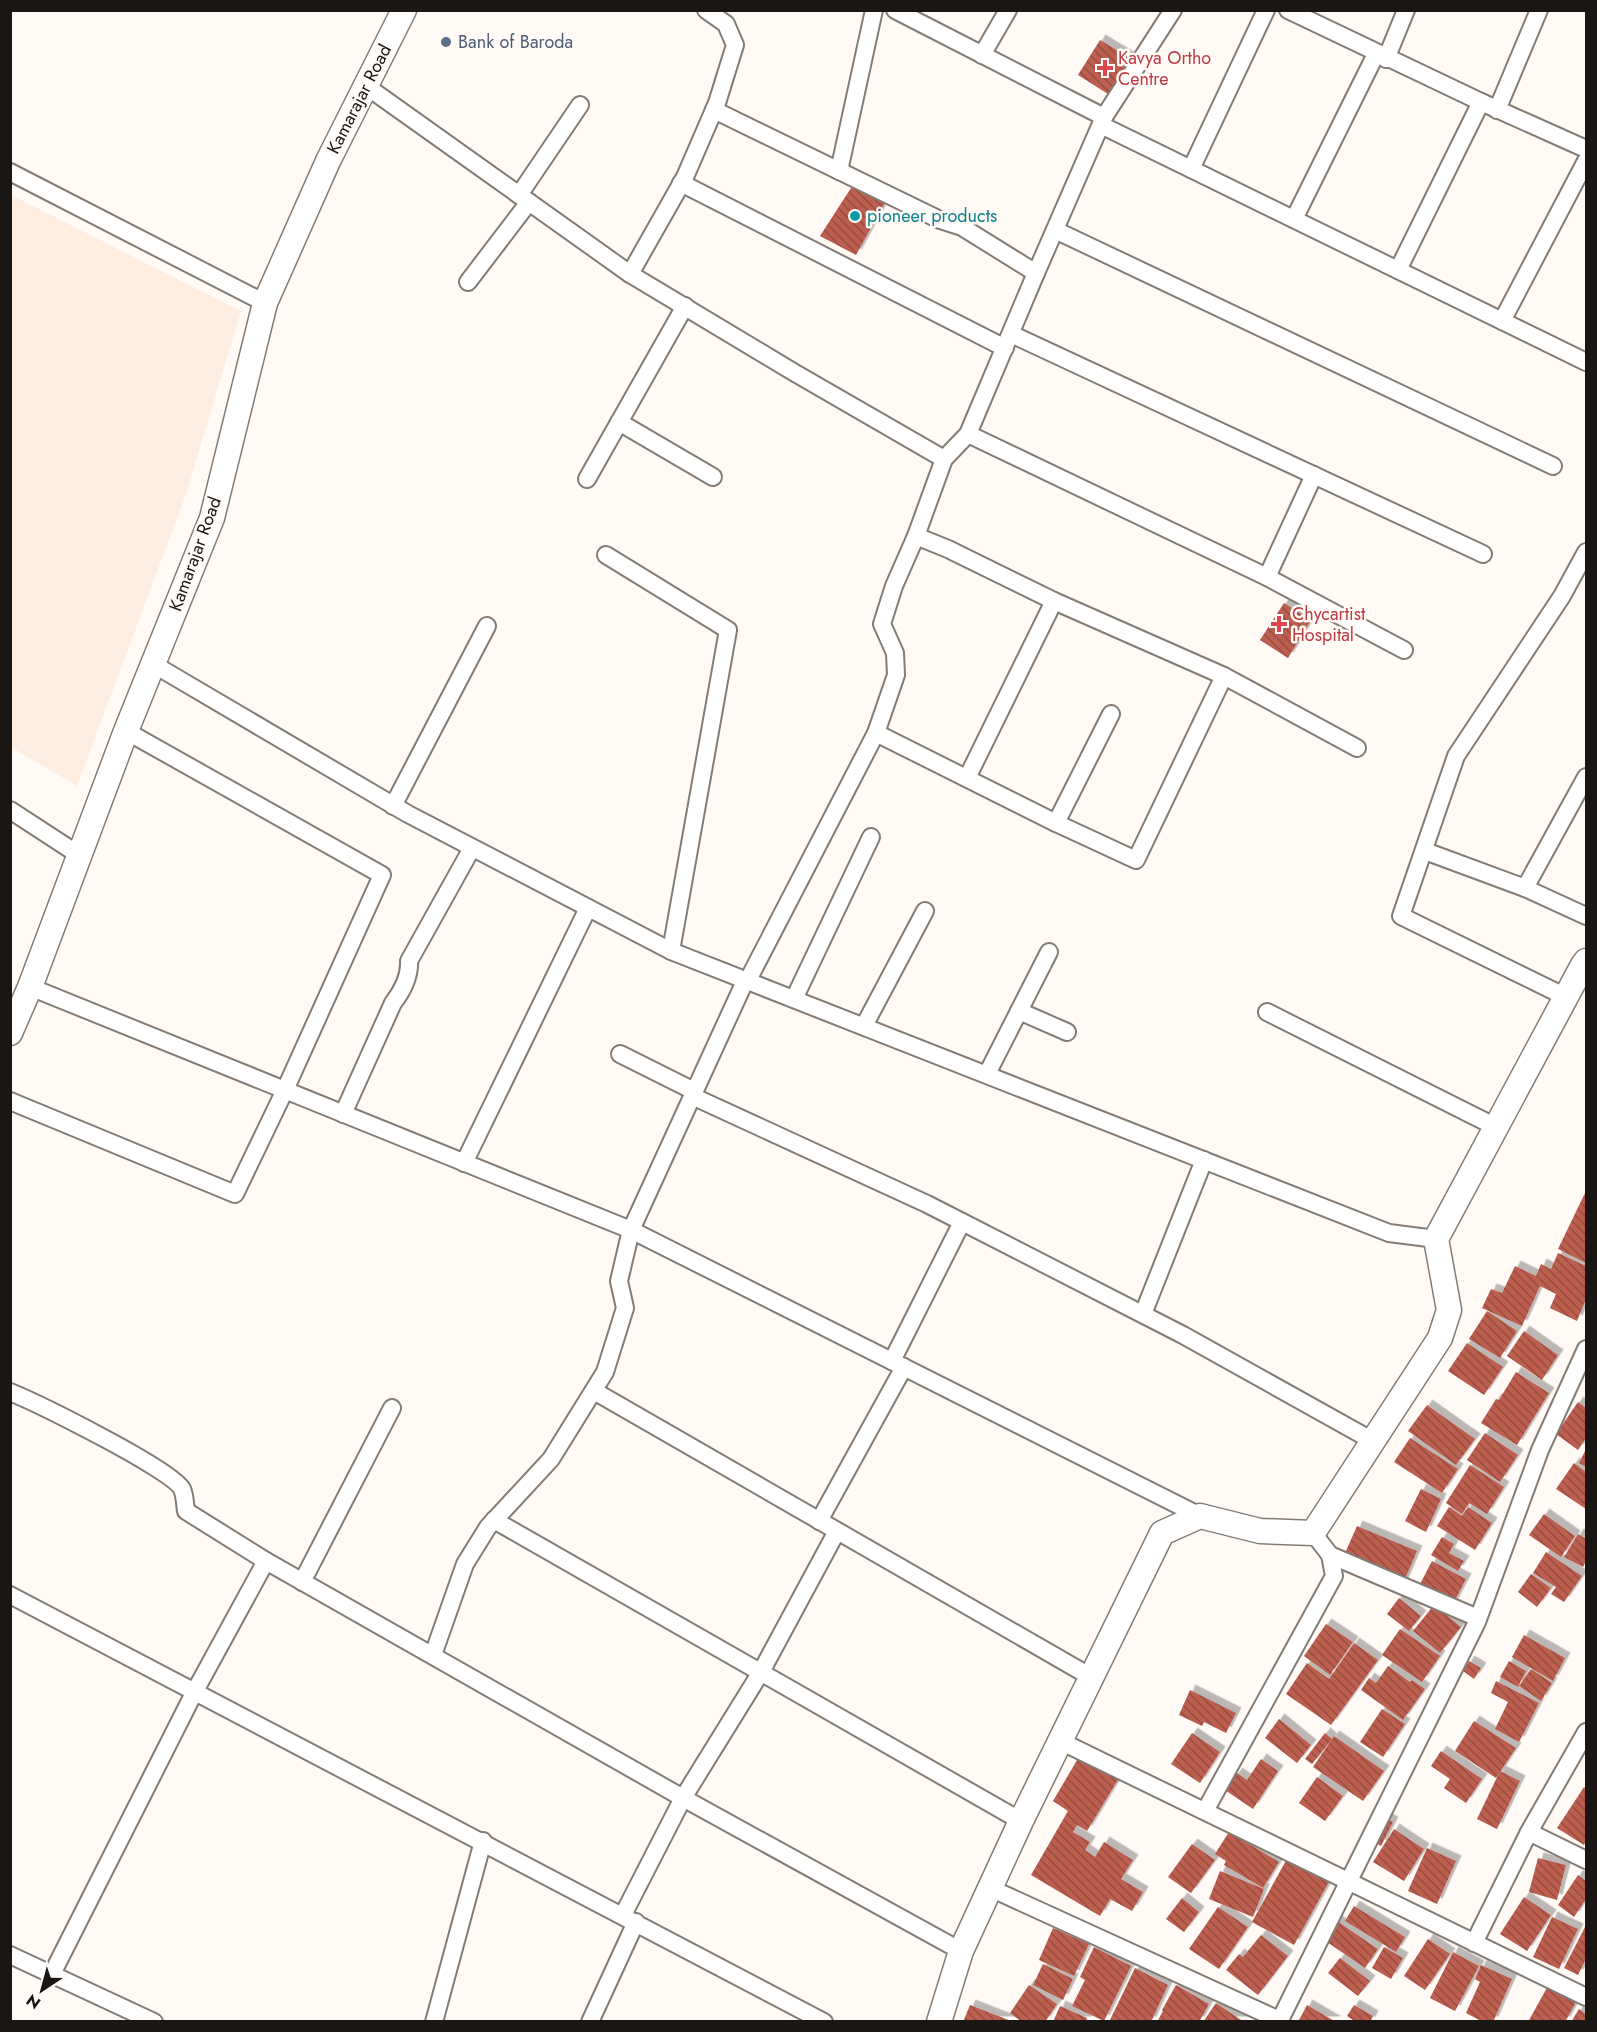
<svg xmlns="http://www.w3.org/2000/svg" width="1597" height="2032" viewBox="0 0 1597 2032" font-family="Jost,sans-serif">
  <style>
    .built { fill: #fdeee1 }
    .building { fill: url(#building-back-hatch); filter: url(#shadow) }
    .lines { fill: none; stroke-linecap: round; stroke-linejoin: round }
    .street-casing { stroke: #837c75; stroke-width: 20 }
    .secondary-casing { stroke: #837c75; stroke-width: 27 }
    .street { stroke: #fff; stroke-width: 16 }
    .secondary { stroke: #fff; stroke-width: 24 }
    .service-dot { fill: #5c6f8a; stroke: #fffaf5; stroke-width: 2 }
    .health-dot { fill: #e0444e; stroke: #fffaf5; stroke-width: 2 }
    .culture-dot { fill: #0f9aa8; stroke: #fffaf5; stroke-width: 2 }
    .labels { text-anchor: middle; stroke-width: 5; stroke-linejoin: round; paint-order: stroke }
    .service-label { font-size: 18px; fill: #4e5e75; stroke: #fffaf5; text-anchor: start }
    .health-label { font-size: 18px; fill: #be3a42; stroke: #fffaf5; text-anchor: start }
    .street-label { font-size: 18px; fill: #191614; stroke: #fffaf5 }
    .culture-label { font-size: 18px; fill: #0d838f; stroke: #fffaf5; text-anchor: start }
  </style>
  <defs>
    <pattern id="building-back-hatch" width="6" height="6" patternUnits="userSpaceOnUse" patternTransform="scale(1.5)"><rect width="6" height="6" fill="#bc5e50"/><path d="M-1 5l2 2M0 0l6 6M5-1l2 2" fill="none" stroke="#984d41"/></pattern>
    <filter id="shadow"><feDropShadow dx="5.5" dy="-5.5" stdDeviation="0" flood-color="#0004"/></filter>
  </defs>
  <rect width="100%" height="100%" fill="#fffaf5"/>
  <path class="built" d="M11 195 241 311 186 494 77 786 11 747Z"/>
  <g class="building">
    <path d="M1100 40 1130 58 1108 94 1078 75Z"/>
    <path d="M851 188 889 195 856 255 820 236Z"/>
    <path d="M1284 603 1311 620 1288 658 1260 640Z"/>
    <path d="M1586 1191V1263L1558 1249Z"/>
    <path d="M1558 1253 1586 1266V1299L1577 1321 1550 1308 1556 1294 1540 1286 1522 1326 1482 1308 1491 1289 1502 1293 1515 1266 1536 1276 1541 1264 1551 1269Z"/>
    <path d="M1487 1311 1517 1331 1500 1358 1469 1339Z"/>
    <path d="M1524 1331 1558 1355 1542 1380 1507 1356Z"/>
    <path d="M1467 1343 1503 1367 1484 1395 1448 1371Z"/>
    <path d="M1516 1372 1549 1393 1517 1445 1481 1423 1496 1399 1499 1400Z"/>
    <path d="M1578 1402 1586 1408V1438L1578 1450 1556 1434Z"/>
    <path d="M1427 1405 1475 1439 1456 1465 1408 1431Z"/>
    <path d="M1485 1433 1518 1455 1500 1482 1467 1460Z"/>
    <path d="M1410 1438 1458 1469 1442 1493 1394 1462Z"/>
    <path d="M1586 1449V1467L1579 1463Z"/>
    <path d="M1574 1463 1586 1472V1509L1556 1489Z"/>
    <path d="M1470 1465 1504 1487 1487 1514 1469 1503 1462 1514 1446 1503Z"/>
    <path d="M1421 1489 1441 1499 1426 1532 1405 1521Z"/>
    <path d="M1449 1507 1462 1516 1468 1507 1492 1523 1475 1550 1437 1526Z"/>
    <path d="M1544 1514 1575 1536 1561 1557 1529 1535Z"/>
    <path d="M1357 1526 1417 1551 1402 1586 1342 1560Z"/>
    <path d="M1578 1534 1586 1539V1561L1583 1567 1564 1557Z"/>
    <path d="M1442 1537 1454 1544 1449 1553 1464 1561 1458 1571 1431 1555Z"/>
    <path d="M1546 1552 1582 1576 1564 1602 1551 1594 1556 1587 1533 1573Z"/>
    <path d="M1432 1561 1466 1579 1453 1604 1419 1586Z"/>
    <path d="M1531 1574 1551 1588 1537 1607 1518 1592Z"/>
    <path d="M1399 1598 1421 1616 1409 1631 1387 1614Z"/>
    <path d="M1434 1605 1461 1627 1440 1653 1413 1631Z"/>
    <path d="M1326 1624 1353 1642 1330 1675 1304 1656Z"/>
    <path d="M1400 1629 1440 1656 1422 1682 1382 1655Z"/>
    <path d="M1524 1635 1565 1658 1553 1681 1512 1657Z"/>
    <path d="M1354 1643 1378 1660 1331 1725 1286 1694 1307 1663 1329 1679Z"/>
    <path d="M1469 1661 1481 1668 1474 1679 1463 1671Z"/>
    <path d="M1509 1661 1526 1671 1518 1687 1500 1677Z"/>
    <path d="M1388 1666 1410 1682 1412 1680 1425 1689 1403 1720 1361 1690 1369 1678 1376 1683Z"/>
    <path d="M1531 1669 1552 1683 1541 1701 1519 1686Z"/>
    <path d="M1496 1681 1539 1703 1519 1742 1495 1729 1508 1702 1491 1693Z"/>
    <path d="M1190 1690 1236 1713 1226 1733 1204 1722 1202 1726 1179 1715Z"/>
    <path d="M1382 1709 1405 1724 1383 1757 1360 1742Z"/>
    <path d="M1279 1719 1311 1745 1297 1763 1265 1738Z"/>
    <path d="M1474 1721 1516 1748 1496 1778 1455 1751Z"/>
    <path d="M1192 1733 1220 1752 1200 1783 1171 1764Z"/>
    <path d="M1325 1733 1332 1739 1312 1764 1305 1759Z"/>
    <path d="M1334 1736 1384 1771 1363 1801 1313 1767Z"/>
    <path d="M1441 1751 1482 1779 1466 1803 1444 1788 1450 1779 1431 1766Z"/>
    <path d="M1080 1755 1119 1778 1087 1831 1077 1825 1073 1832 1090 1842 1085 1850 1095 1857 1104 1842 1133 1860 1121 1879 1143 1892 1132 1911 1110 1899 1100 1916 1031 1875 1068 1811 1053 1801Z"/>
    <path d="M1261 1759 1278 1771 1253 1809 1225 1790 1237 1773 1247 1780Z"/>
    <path d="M1500 1771 1520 1781 1497 1829 1477 1819Z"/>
    <path d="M1317 1777 1343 1796 1325 1821 1299 1803Z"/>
    <path d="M1584 1787 1586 1789V1841L1584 1845 1557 1828Z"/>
    <path d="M1383 1817 1393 1822 1381 1846 1371 1840Z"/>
    <path d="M1394 1829 1424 1849 1404 1881 1373 1862Z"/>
    <path d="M1229 1832 1279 1862 1263 1888 1224 1865 1226 1861 1215 1854Z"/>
    <path d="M1192 1844 1215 1860 1191 1893 1168 1877Z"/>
    <path d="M1427 1848 1456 1861 1437 1904 1408 1891Z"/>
    <path d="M1288 1857 1330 1880 1294 1945 1252 1922Z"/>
    <path d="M1538 1858 1566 1865 1557 1900 1529 1892Z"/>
    <path d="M1220 1871 1264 1889 1253 1917 1209 1899Z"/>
    <path d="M1578 1875 1586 1881V1899L1574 1917 1558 1905Z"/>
    <path d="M1524 1897 1551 1915 1527 1951 1500 1934Z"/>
    <path d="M1182 1898 1199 1912 1184 1932 1166 1919Z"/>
    <path d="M1354 1906 1405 1937 1396 1952 1345 1921Z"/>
    <path d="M1218 1907 1248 1927 1219 1969 1189 1949Z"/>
    <path d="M1552 1917 1578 1929 1559 1969 1533 1957Z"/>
    <path d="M1337 1921 1378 1949 1365 1968 1324 1940Z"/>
    <path d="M1586 1925V1959L1578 1975 1564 1968Z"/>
    <path d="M1053 1928 1089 1944 1074 1976 1039 1960Z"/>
    <path d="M1261 1935 1288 1956 1258 1995 1226 1970 1239 1954 1243 1957Z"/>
    <path d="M1428 1939 1450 1954 1425 1990 1404 1976Z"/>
    <path d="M1094 1947 1131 1966 1104 2021 1072 2006 1085 1980 1080 1977Z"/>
    <path d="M1384 1947 1403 1958 1391 1979 1372 1968Z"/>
    <path d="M1453 1952 1479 1966 1455 2011 1430 1998Z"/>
    <path d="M1340 1958 1370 1981 1358 1996 1328 1973Z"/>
    <path d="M1043 1964 1073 1979 1063 2000 1033 1985Z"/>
    <path d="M1481 1965 1512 1979 1493 2022H1483L1466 2013 1480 1982 1475 1979Z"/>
    <path d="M1135 1968 1168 1985 1151 2022H1113L1110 2020Z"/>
    <path d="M1029 1985 1057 2004 1045 2022H1022L1010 2013Z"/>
    <path d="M1176 1985 1209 2004 1199 2022H1157L1163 2011 1162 2010Z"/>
    <path d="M1548 1986 1576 2002 1565 2022H1528Z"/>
    <path d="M1216 2003 1244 2022H1203Z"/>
    <path d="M970 2005 1011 2021V2022H963Z"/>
    <path d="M1307 2005 1336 2022H1298Z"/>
    <path d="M1354 2005 1373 2016 1370 2022H1356L1347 2016Z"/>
    <path d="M1060 2006 1087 2018 1086 2022H1053Z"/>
    <path d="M1579 2009 1586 2014V2022H1571Z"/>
  </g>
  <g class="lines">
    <g class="street-casing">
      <g id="street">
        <path d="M895 10 1104 117"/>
        <path d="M1288 10 1481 102 1586 149"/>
        <path d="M982 55 1008 10"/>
        <path d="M1386 59 1406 10"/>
        <path d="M366 86 630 274 685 177 717 103 735 45 726 24 706 10"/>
        <path d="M714 110 940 220 962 227 1036 273 1104 117 1173 10"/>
        <path d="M1497 110 1539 10"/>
        <path d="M1101 125 1586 362"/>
        <path d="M1191 169 1266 10"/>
        <path d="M839 171 874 10"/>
        <path d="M10 172 265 303"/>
        <path d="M681 183 1005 348"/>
        <path d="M519 195 580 105"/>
        <path d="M1294 219 1376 54"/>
        <path d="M1055 230 1553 466"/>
        <path d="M1398 270 1481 102"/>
        <path d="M1036 273 968 434 944 459 916 536 948 549 1054 601 1224 676 1357 748"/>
        <path d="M630 274 795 373 944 459"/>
        <path d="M468 282 529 202"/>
        <path d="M1502 321 1586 161"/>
        <path d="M1011 334 1483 554"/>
        <path d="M619 422 713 477"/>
        <path d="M968 434 1267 577 1404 650"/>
        <path d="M587 479 685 306"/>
        <path d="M606 555 728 630 671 951"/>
        <path d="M1267 577 1314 475"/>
        <path d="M153 664 408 814 671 951 1389 1233 1436 1239"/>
        <path d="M876 733 1056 823 1136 860 1224 676"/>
        <path d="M967 778 1054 601"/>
        <path d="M393 806 487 626"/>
        <path d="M10 810 79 855"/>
        <path d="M1056 823 1111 714"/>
        <path d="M1425 851 1525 888 1586 777"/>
        <path d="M1525 888 1586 916"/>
        <path d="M748 980 876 733 896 675 895 653 882 624 894 586 916 536"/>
        <path d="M30 987 631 1230 1200 1516"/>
        <path d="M1566 997 1401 916 1456 756 1562 596 1586 552"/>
        <path d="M794 999 871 837"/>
        <path d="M1019 1011 1067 1032"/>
        <path d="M1267 1012 1496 1127"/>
        <path d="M864 1026 925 911"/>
        <path d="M620 1054 694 1091"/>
        <path d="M987 1074 1049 952"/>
        <path d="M692 1096 927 1204 1183 1335 1373 1441"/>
        <path d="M10 1101 235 1194 285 1090 382 875 126 731"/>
        <path d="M343 1114 393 1003C403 990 410 977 409 961L472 848"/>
        <path d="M464 1163 588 908"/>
        <path d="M1143 1314 1204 1160"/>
        <path d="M892 1361 962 1222"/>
        <path d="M594 1391 1091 1677"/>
        <path d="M10 1392C37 1403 173 1470 182 1489 185 1495 185 1505 186 1511L266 1561"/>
        <path d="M494 1520 1021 1821"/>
        <path d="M819 1521 904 1367"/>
        <path d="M1330 1555 1478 1618"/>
        <path d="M302 1582 392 1408"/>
        <path d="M10 1595 824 2022"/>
        <path d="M433 1655 465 1564 488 1527 551 1459 605 1372 625 1308 619 1281 631 1230 746 979"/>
        <path d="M1586 1732 1529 1832 1586 1860"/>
        <path d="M1060 1741 1586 1997"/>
        <path d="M1205 1811 1334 1576 1330 1555 1313 1533"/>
        <path d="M990 1888 1279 2020"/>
        <path d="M623 1915 683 1798 761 1672 837 1531"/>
        <path d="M1474 1943 1529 1832"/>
        <path d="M10 1955 154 2022"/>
        <path d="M52 1974 195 1691 266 1561 683 1798 961 1951"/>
        <path d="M434 2022 483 1841"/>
        <path d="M590 2022 636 1922"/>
        <path d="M1279 2022 1477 1622 1540 1450 1586 1349"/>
      </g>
    </g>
    <g class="secondary-casing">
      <g id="secondary">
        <path d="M10 1033 30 987 126 731 212 518 265 303 328 161 404 10"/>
        <path d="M939 2022 961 1951 1021 1821 1162 1533 1200 1516 1260 1531 1313 1533 1440 1338 1449 1310 1436 1239 1583 965 1586 961"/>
      </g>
    </g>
    <use href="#street" class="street"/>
    <use href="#secondary" class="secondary"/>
  </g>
  <circle class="service-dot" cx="446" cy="42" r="6"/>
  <g class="health-dot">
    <path d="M1102 59h6v6h6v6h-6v6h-6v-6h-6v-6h6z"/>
    <path d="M1276 615h6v6h6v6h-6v6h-6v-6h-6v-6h6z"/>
  </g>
  <circle class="culture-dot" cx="855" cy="216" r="6"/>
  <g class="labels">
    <g class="service-label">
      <text x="458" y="48">Bank of Baroda</text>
    </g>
    <g class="health-label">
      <text x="1118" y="64">Kavya Ortho<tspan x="1118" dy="21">Centre</tspan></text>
      <text x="1292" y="620">Chycartist<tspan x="1292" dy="21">Hospital</tspan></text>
    </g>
    <g class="street-label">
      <text transform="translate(359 99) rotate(-63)" y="6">Kamarajar Road</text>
      <text transform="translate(195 554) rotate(-70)" y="6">Kamarajar Road</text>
    </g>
    <g class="culture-label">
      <text x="867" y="222">pioneer products</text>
    </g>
  </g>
  <rect width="1597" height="2032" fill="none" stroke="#191614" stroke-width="24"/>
  <g transform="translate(42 1990) rotate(216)" stroke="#fffaf5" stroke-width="4.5" paint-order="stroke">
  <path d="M0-4.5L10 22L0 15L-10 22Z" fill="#191614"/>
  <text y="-9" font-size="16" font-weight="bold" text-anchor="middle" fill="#191614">N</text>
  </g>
</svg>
